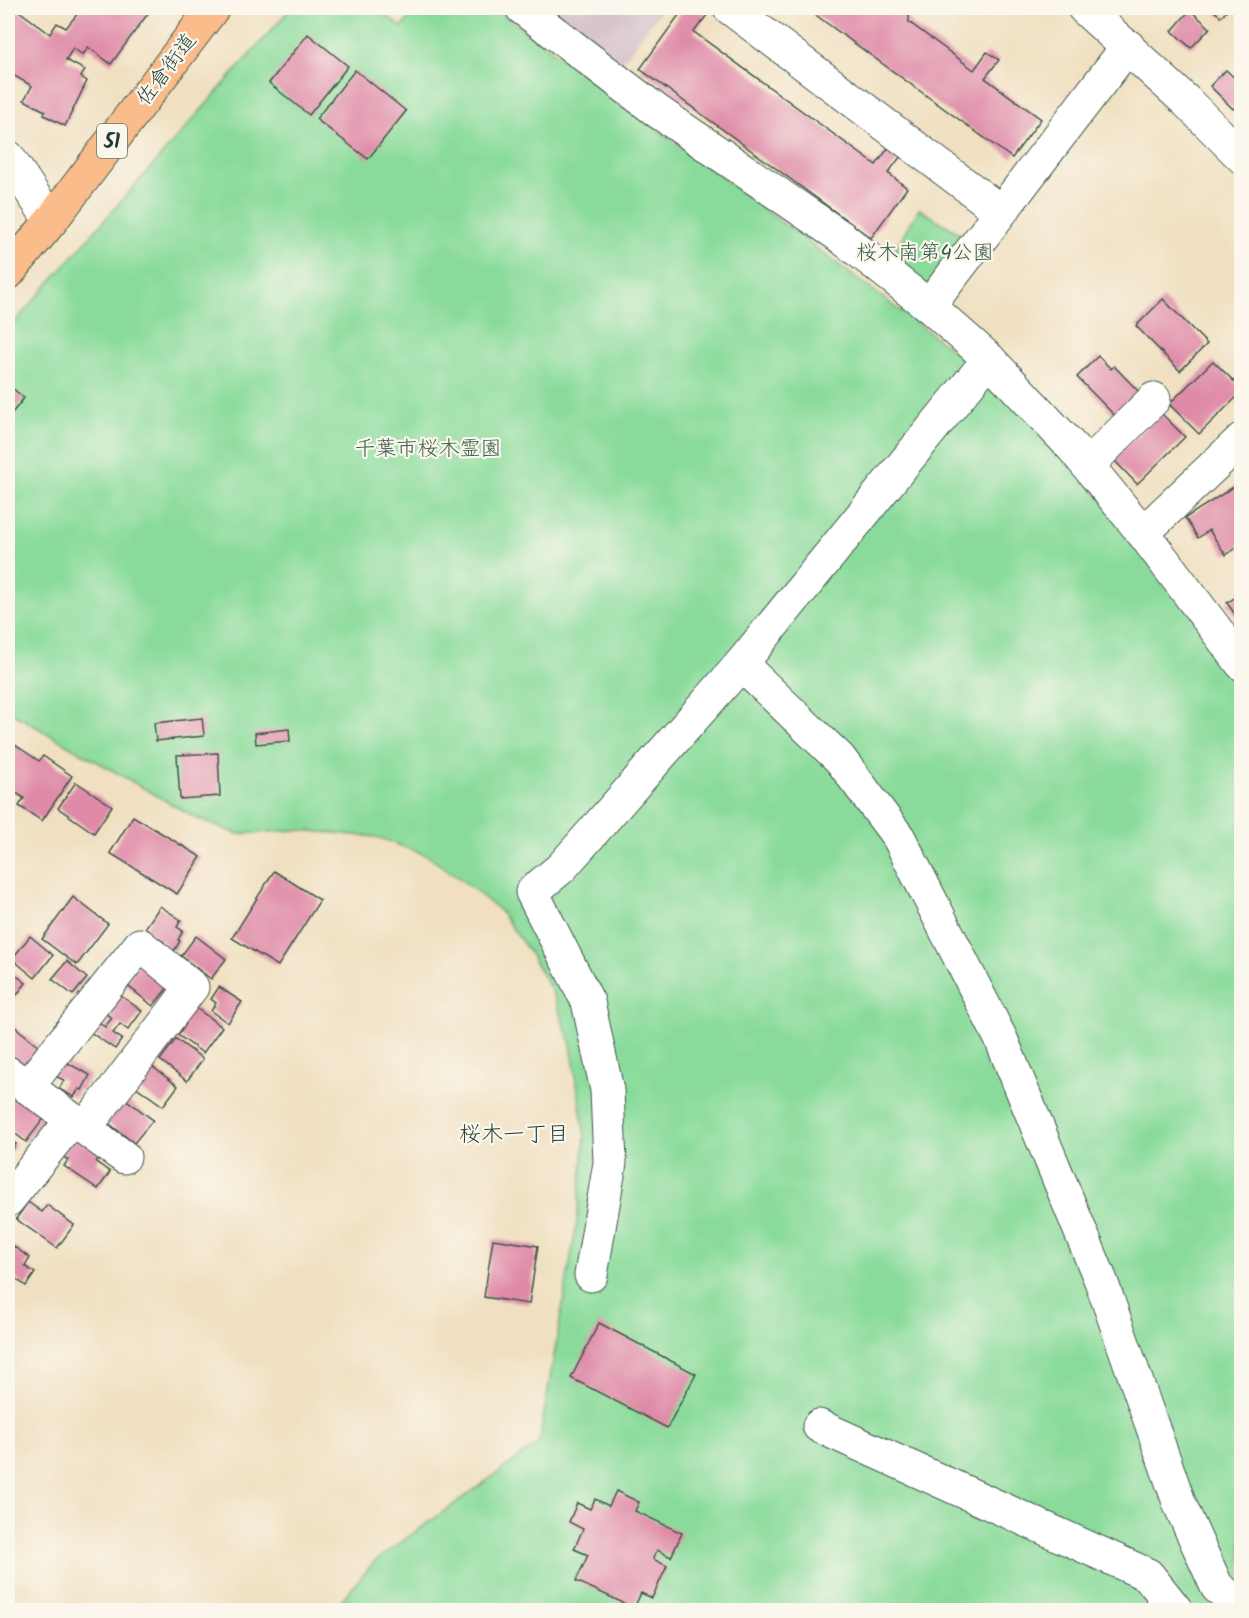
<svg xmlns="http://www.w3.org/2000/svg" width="1249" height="1618" viewBox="0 0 1249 1618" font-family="Kalam,'Klee One',sans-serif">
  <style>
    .industrial { fill: #d2bdc7 }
    .green { fill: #8adb9b; stroke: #548c68; stroke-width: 1.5 }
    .building { fill: #df8ba8 }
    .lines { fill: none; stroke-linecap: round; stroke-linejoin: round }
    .minor-casing { stroke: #3e5549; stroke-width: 35 }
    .highway-casing { stroke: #3e5549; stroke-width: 35 }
    .minor { stroke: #fff; stroke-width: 33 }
    .highway { stroke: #f9bc8a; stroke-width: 33 }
    .labels { text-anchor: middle; stroke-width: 4.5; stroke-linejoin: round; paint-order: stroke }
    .shield { fill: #fbf7ec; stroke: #61756b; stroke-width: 1.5 }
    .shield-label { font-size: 20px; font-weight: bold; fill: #1f3d34 }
    .street-label { font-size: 21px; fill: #1f3d34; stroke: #fbf7ec }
    .park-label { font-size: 21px; fill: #345d49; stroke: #fbf7ec }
    .neighbourhood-label { font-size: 22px; fill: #1f3d34; stroke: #fbf7ec }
  </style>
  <rect width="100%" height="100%" fill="#fbf7ec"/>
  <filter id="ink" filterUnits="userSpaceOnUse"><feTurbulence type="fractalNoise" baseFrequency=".0167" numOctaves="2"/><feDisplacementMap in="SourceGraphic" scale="12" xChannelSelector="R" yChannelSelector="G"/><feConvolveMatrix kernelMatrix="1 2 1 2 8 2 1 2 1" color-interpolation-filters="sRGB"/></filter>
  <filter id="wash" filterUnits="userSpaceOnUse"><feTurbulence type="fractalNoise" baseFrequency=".008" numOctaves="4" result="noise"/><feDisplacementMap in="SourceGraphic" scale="24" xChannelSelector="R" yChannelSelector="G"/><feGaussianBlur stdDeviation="1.35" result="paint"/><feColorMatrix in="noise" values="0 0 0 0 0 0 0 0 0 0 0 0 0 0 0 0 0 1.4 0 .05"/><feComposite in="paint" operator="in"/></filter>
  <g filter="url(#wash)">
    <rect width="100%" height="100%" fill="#f0e0c1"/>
    <path class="industrial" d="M544 8H662L621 64Z"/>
    <g class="green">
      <path d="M291 8H375L402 27 418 8H495L962 357 1034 416 1241 671V1610H333L375 1561 539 1443 577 1222 585 1137 571 1044 552 991 528 950 500 911 462 880 426 855 377 837 298 830 238 834 196 818 8 711V330Z"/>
      <path d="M919 209 967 238 935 283 920 286 885 266Z"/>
    </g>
    <g id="blocks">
      <g class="building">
        <path d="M8 8H15L50 34 57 23 66 28 82 8H152L111 64 88 47 83 55 73 48 66 60 85 70 81 77 87 81 65 126 44 115 45 111 24 100 32 86 13 75 8 85Z"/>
        <path d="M684 8H697L707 15 694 32 876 165 889 147 901 156 888 173 907 188 871 238 640 69Z"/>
        <path d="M806 8H901L909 13V22L974 70 987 52 999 60 985 78 1041 119 1012 158Z"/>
        <path d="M1211 8H1229L1221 17Z"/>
        <path d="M1190 10 1210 28 1191 48 1172 31Z"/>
        <path d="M308 34 348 66 309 115 269 83Z"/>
        <path d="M355 70 406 111 368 159 316 119Z"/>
        <path d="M1226 70 1242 85V100L1233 109 1210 86Z"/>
        <path d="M1163 299 1207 344 1180 371 1136 326Z"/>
        <path d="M1098 356 1111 369 1114 366 1142 395 1118 419 1077 377Z"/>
        <path d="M1213 361 1242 389V392L1199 434 1169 404Z"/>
        <path d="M11 387 24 398 8 418V391Z"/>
        <path d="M1161 413 1185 437 1137 484 1113 459Z"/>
        <path d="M1235 486 1242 495V544L1226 555 1209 530 1198 538 1185 518Z"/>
        <path d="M1242 593V624L1227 603Z"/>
        <path d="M202 718 204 736 156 741 154 723Z"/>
        <path d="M289 729 290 741 256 744 255 733Z"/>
        <path d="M8 740 39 761 43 756 72 776 42 821 19 806 24 798 8 788Z"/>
        <path d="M218 753 220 796 180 799 177 755Z"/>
        <path d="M76 782 112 806 94 833 58 808Z"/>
        <path d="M133 816 201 857 177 894 110 853Z"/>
        <path d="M274 871 320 900 278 966 232 938Z"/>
        <path d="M73 897 108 924 77 965 42 939Z"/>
        <path d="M160 906 181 920 177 927 183 931 178 940 180 941 174 951 163 944 164 942 144 930Z"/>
        <path d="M30 936 53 955 35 978 12 959Z"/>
        <path d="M196 936 226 959 211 979 181 956Z"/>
        <path d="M67 961 87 978 73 995 52 979Z"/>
        <path d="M140 962 169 986 153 1006 124 983Z"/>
        <path d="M8 969 26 983 12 1001 8 997Z"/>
        <path d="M219 987 242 1002 228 1023 211 1011 216 1003 211 999Z"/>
        <path d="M117 993 142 1011 128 1030 120 1024 113 1033 122 1039 115 1049 90 1032 98 1021 105 1027 112 1018 103 1012Z"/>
        <path d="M192 1005 222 1027 203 1053 178 1035 186 1024 180 1021Z"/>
        <path d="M9 1022 40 1047 28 1070 12 1061 14 1057 8 1053Z"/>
        <path d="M176 1039 203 1059 187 1081 160 1060Z"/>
        <path d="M60 1059 90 1075 82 1090 79 1089 74 1097 59 1089 64 1080 53 1075Z"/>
        <path d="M150 1065 178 1086 163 1106 135 1086Z"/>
        <path d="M13 1094 45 1117 26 1142 8 1128V1101Z"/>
        <path d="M120 1095 153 1120 134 1143 102 1118Z"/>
        <path d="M73 1137 101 1155 96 1162 110 1172 98 1189 64 1166 68 1160 61 1155Z"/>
        <path d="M8 1139 16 1144 8 1157Z"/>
        <path d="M28 1202 42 1212 47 1205 74 1225 57 1248 16 1219Z"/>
        <path d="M493 1239 538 1246 529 1304 484 1297Z"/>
        <path d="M10 1244 30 1258 25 1266 35 1273 26 1286 8 1273V1248Z"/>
        <path d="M599 1323 696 1374 667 1428 571 1378Z"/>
        <path d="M616 1491 639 1502 635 1511 682 1533 671 1557 657 1550 653 1559 667 1566 652 1598 641 1593 634 1608 576 1581 588 1555 574 1549 583 1529 569 1522 577 1503 590 1509 595 1499 609 1506Z"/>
      </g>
    </g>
  </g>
  <g filter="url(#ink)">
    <use href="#blocks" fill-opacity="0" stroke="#3e5549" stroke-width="1.5"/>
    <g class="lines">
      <g class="minor-casing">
        <g id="minor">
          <path d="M522 8 657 111 841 237 929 306 989 359 1073 448 1143 533 1242 664"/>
          <path d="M730 8 1000 211"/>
          <path d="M1084 8 1187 102 1242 157"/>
          <path d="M8 157 51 221"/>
          <path d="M929 306 1128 46"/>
          <path d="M1088 465 1154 399"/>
          <path d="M1143 533 1242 439"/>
          <path d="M741 664 840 759 899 838 1001 1039 1101 1281 1180 1505 1217 1587 1242 1606"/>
          <path d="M8 1073 124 1157"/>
          <path d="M27 1087 140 945 192 987 85 1128"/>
          <path d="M8 1200 72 1120"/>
          <path d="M591 1275 610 1163 607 1090 588 1002 532 892 561 868 741 664 989 359"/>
          <path d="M819 1426 1148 1575 1176 1610"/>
        </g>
      </g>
      <g class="highway-casing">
        <path id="highway" d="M8 273 51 221 213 8"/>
      </g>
      <use href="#minor" class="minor"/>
      <use href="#highway" class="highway"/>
    </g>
  </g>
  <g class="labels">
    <rect class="shield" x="97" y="124" width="30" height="34" rx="4.5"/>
    <g class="shield-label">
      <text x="112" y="148">51</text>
    </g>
    <g class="street-label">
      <text transform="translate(166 69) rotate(-53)" y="7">佐倉街道</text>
    </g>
    <g class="park-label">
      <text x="925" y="259">桜木南第4公園</text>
      <text x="428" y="455">千葉市桜木霊園</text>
    </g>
    <g class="neighbourhood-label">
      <text x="514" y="1141">桜木一丁目</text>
    </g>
  </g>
  <rect width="1249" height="1618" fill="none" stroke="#fbf7ec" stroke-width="30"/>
</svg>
